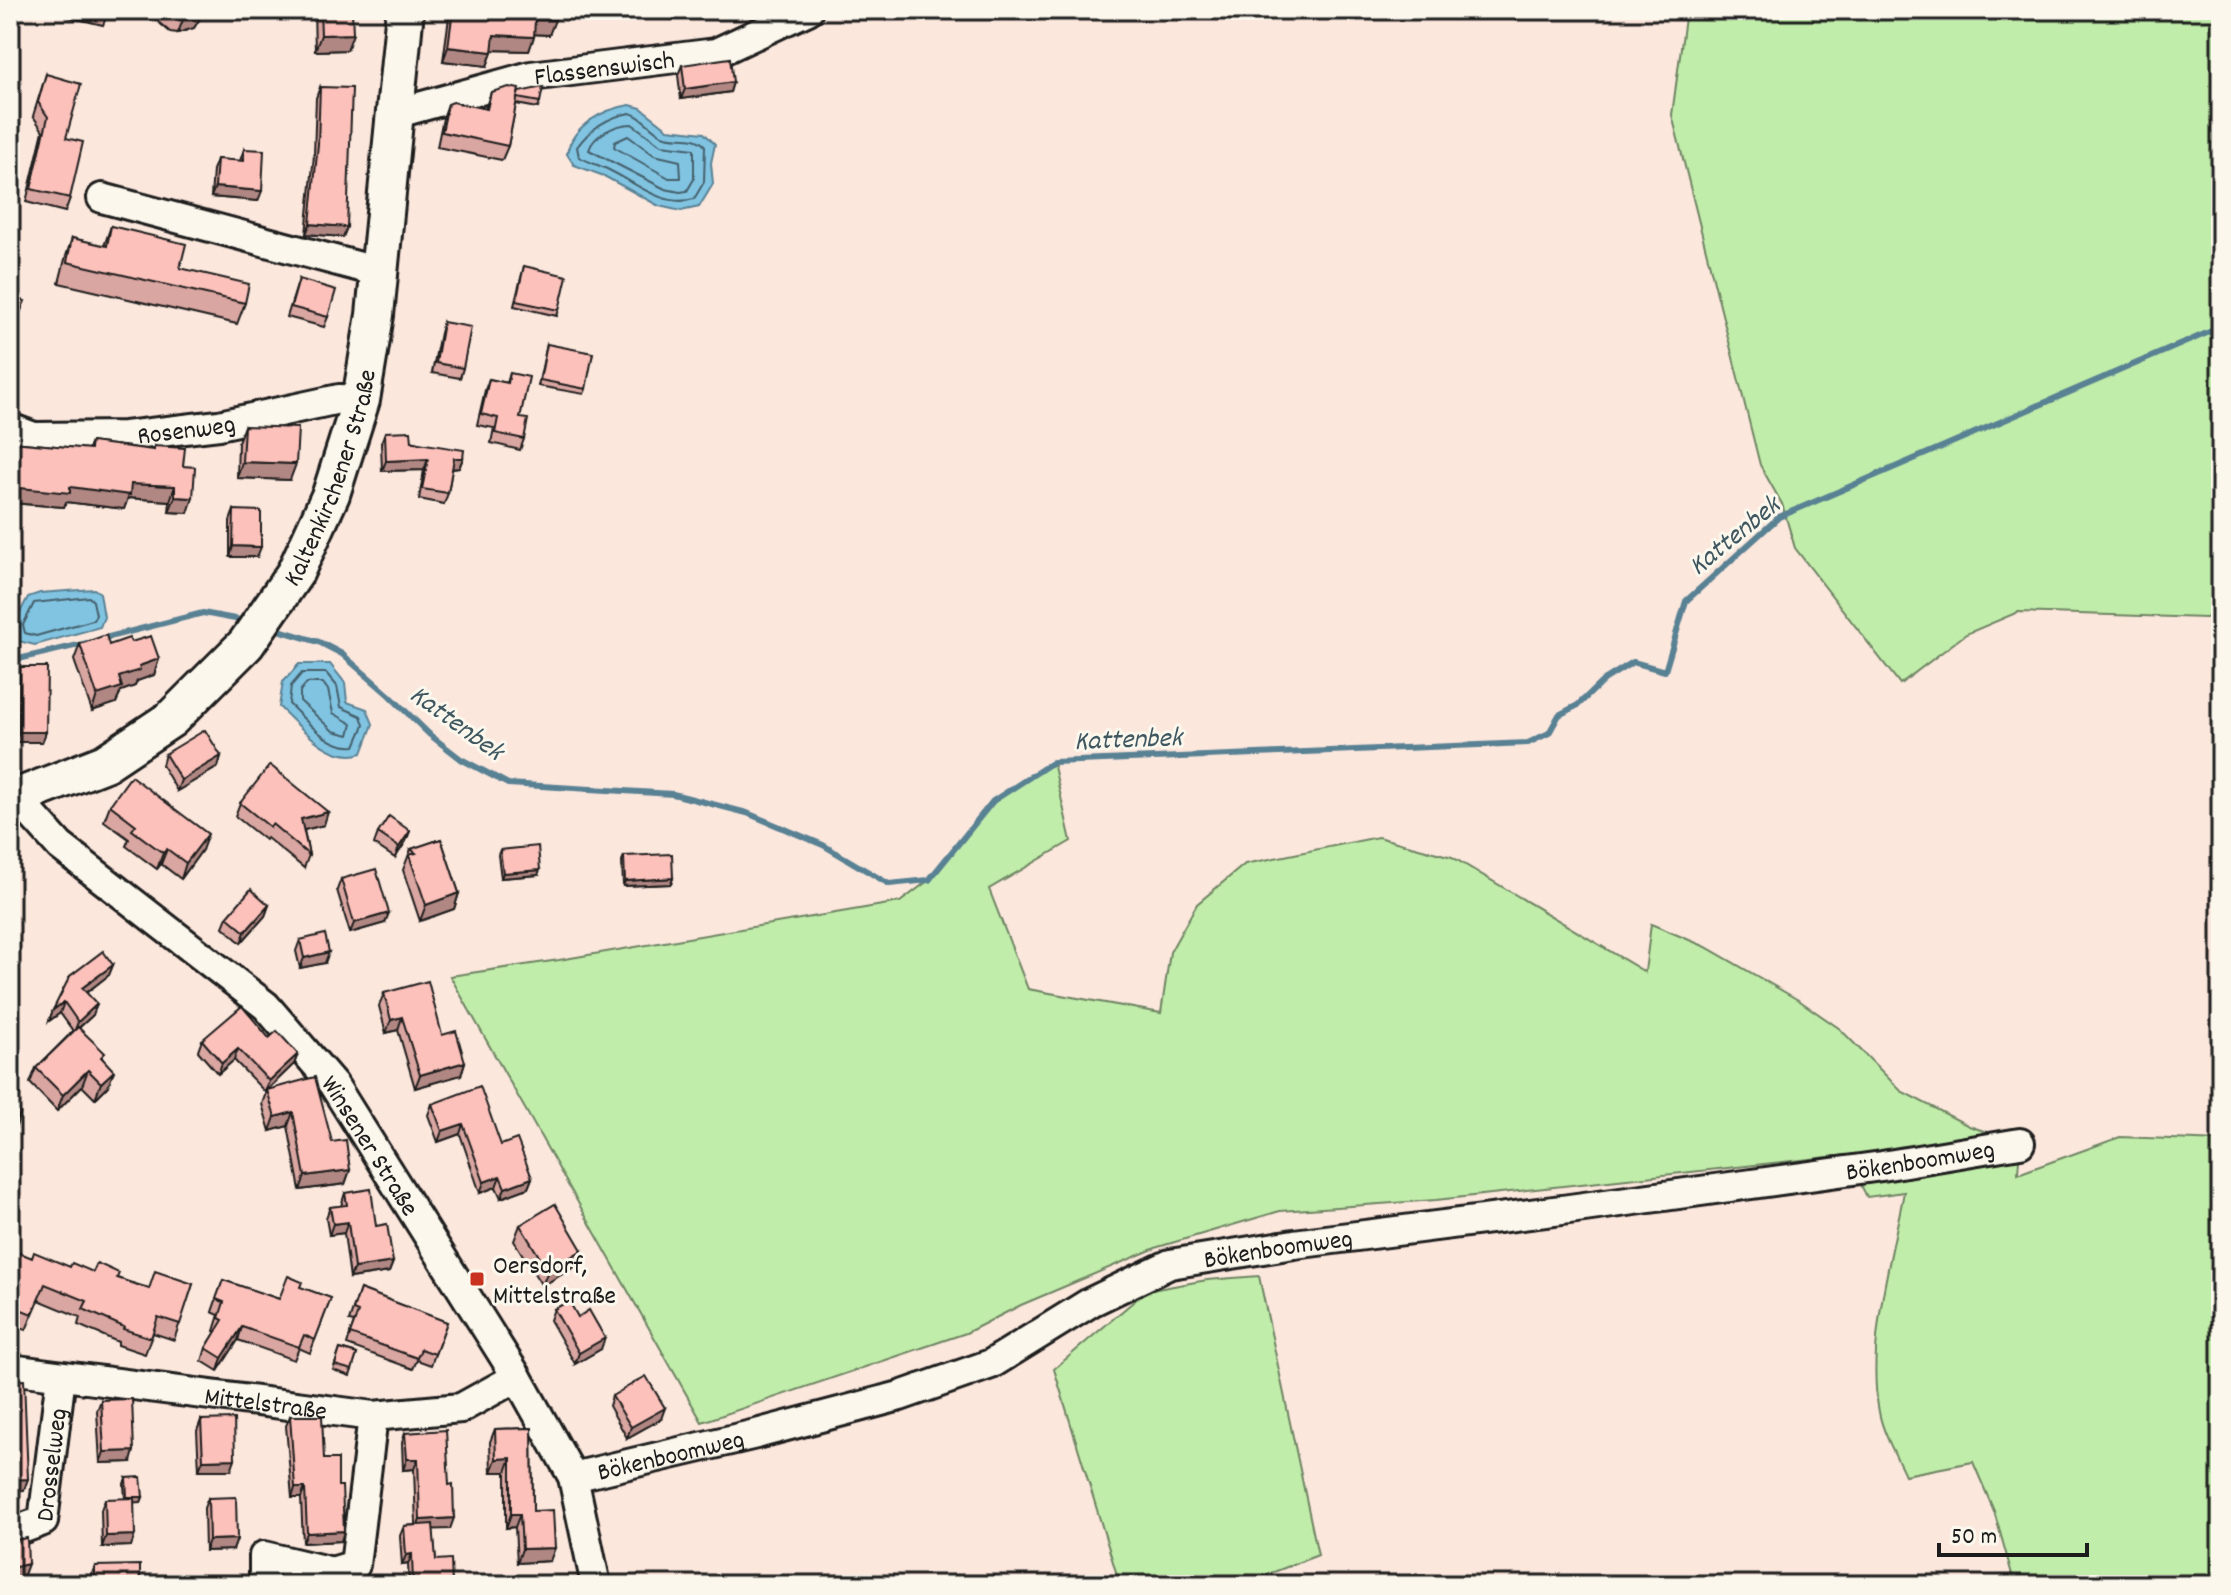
<svg xmlns="http://www.w3.org/2000/svg" width="2231" height="1595" viewBox="0 0 2231 1595" font-family="Dekko,sans-serif">
  <style>
    .green { fill: #c1edaa; stroke: #6e8463; stroke-width: 2 }
    .water { fill: #81c4e2; stroke: #598193; stroke-width: 2 }
    .lines { fill: none; stroke-linecap: round; stroke-linejoin: round }
    .shore { stroke: #445f6b; stroke-width: 2 }
    .stream { stroke: #598193; stroke-width: 6 }
    .minor-casing { stroke: #1c1c1c; stroke-width: 34 }
    .major-casing { stroke: #1c1c1c; stroke-width: 42 }
    .minor { stroke: #fbf7ec; stroke-width: 28 }
    .major { stroke: #fbf7ec; stroke-width: 36 }
    .wall { fill: #daa6a1; stroke: #1c1c1c; stroke-width: 2 }
    .shaded-wall { fill: #b18783; stroke: #1c1c1c; stroke-width: 2 }
    .building { fill: #fdc1bb; stroke: #1c1c1c; stroke-width: 2 }
    .poi-dot { fill: #c8321e; stroke: #fbf7ec; stroke-width: 3 }
    .labels { text-anchor: middle; stroke-width: 6; stroke-linejoin: round; paint-order: stroke }
    .street-label { font-size: 26px; fill: #1c1c1c; stroke: #fbf7ec }
    .poi-label { font-size: 26px; fill: #1c1c1c; stroke: #fbf7ec; text-anchor: start }
    .water-label { font-size: 28px; font-style: italic; fill: #3f5761; stroke: #fbf7ec }
  </style>
  <rect width="100%" height="100%" fill="#fce7dd"/>
  <filter id="ink" filterUnits="userSpaceOnUse"><feTurbulence type="fractalNoise" baseFrequency=".0125" numOctaves="2"/><feDisplacementMap in="SourceGraphic" scale="16" xChannelSelector="R" yChannelSelector="G"/><feConvolveMatrix kernelMatrix="1 2 1 2 8 2 1 2 1" color-interpolation-filters="sRGB"/></filter>
  <g filter="url(#ink)">
    <g class="green">
      <path d="M1686 10H2221V608L2206 618 2018 612 1966 634 1900 684 1795 548 1782 504 1760 465 1672 115Z"/>
      <path d="M1053 762 1071 841 989 889 1028 989 1161 1013 1170 952 1197 904 1245 864 1378 837 1452 857 1645 972 1651 924 1706 947 1800 1001 1840 1029 1901 1091 1969 1126 2020 1143 2018 1174 2120 1137 2221 1141V1585H2015L1994 1511 1973 1462 1905 1475C1896 1455 1883 1434 1879 1412 1866 1345 1891 1259 1904 1192L1867 1197 1846 1155 1436 1200 1280 1211 1158 1247 1021 1305 966 1333 702 1422 450 976 559 960 900 902 929 880 993 801Z"/>
      <path d="M1259 1276 1318 1555 1240 1585H1120L1054 1369 1146 1291 1207 1280Z"/>
    </g>
    <g class="water">
      <path d="M630 105 641 108 668 129 704 133 715 144 711 163 713 184 699 207 681 211 659 206 604 176 574 165 567 154C572 125 604 109 630 105Z"/>
      <path d="M94 589 100 593 104 617 100 627 35 645 18 641 14 624 28 597 40 593Z"/>
      <path d="M299 664H330L345 683 347 702 367 709 373 724 362 753C330 764 300 726 279 707L283 682Z"/>
    </g>
    <g class="lines">
      <g class="shore">
        <path d="M630 113C643 116 650 129 662 135 677 141 694 133 705 146L704 182 694 199C663 208 636 183 609 170 599 165 588 162 579 157L577 147C590 129 608 117 630 113Z"/>
        <path d="M632 124 661 145 694 149V179L687 191 680 192 665 189 589 150C593 135 616 124 632 124Z"/>
        <path d="M628 136 654 155 680 161 681 178H669L614 147 615 142Z"/>
        <path d="M89 597 93 601 96 615 93 620 36 636 25 633 23 625 34 603Z"/>
        <path d="M302 673H326L337 686 341 707 361 716 364 725 355 746C328 749 307 721 289 704L291 686Z"/>
        <path d="M307 683H323L328 690 333 713 352 724 349 735 333 731 300 701V691Z"/>
      </g>
      <g class="stream">
        <path d="M272 628 319 642 342 654 389 695 430 735 461 759 508 784 673 794 747 813 823 845 889 884 929 880 993 801 1053 762 1528 743 1549 733 1559 715 1578 705 1604 680 1633 662 1665 671 1686 601 1779 517 2221 327"/>
        <path d="M101 639 203 613 246 621"/>
        <path d="M10 661 87 643"/>
      </g>
      <g class="minor-casing">
        <g id="minor">
          <path id="s1" d="M394 114 531 76 716 53 808 10"/>
          <path d="M102 198 379 272"/>
          <path id="s2" d="M10 428 34 437 125 436 219 425 339 399 361 400"/>
          <path id="s3" d="M17 798 60 846 266 1006 333 1084 517 1377 573 1477 596 1585"/>
          <path id="s4" d="M10 1369 373 1416 461 1408 517 1377"/>
          <path id="s5" d="M573 1477 756 1434 900 1396 991 1364 1091 1302 1170 1264 1294 1244 1562 1210 1882 1166 2020 1143"/>
          <path id="s6" d="M10 1533 43 1521 61 1376"/>
          <path d="M264 1585V1556L332 1572"/>
          <path d="M289 1585 355 1565 373 1416"/>
        </g>
      </g>
      <g class="major-casing">
        <g id="major">
          <path id="s7" d="M10 800 105 763 171 719 246 644 295 573 331 494 361 400 375 315 405 10"/>
        </g>
      </g>
      <use href="#minor" class="minor"/>
      <use href="#major" class="major"/>
    </g>
    <g class="wall">
      <path d="M71 10H109L103 25 69 17Z"/>
      <path d="M154 10H205L194 28 178 33 170 32 157 21Z"/>
      <path d="M314 10H352L347 50 315 51Z"/>
      <path d="M450 10H555L549 35 534 34 529 51 493 50 487 66 443 61Z"/>
      <path d="M682 65 733 82 730 92 681 99 678 75Z"/>
      <path d="M46 74 66 138 70 198 65 212 26 202 43 131 33 116Z"/>
      <path d="M320 87 347 227 343 237 306 234 314 155 316 98Z"/>
      <path d="M491 92H519L540 102 538 108 516 104 508 146 502 160 437 147 443 118 448 104 485 109Z"/>
      <path d="M244 149 258 201 211 197 213 170 217 159 240 161Z"/>
      <path d="M111 226 180 268 245 303 237 324 59 283 65 259 72 238 104 246Z"/>
      <path d="M524 266 559 310 557 316 514 306Z"/>
      <path d="M299 279 328 317 324 327 287 317Z"/>
      <path d="M443 322 463 368 460 378 432 373 440 333Z"/>
      <path d="M547 344 586 389 584 394 538 386Z"/>
      <path d="M510 373 524 439 520 450 491 443 494 428 477 425 485 390 489 379 507 383Z"/>
      <path d="M244 426 290 480 237 478 238 442Z"/>
      <path d="M385 432 463 458 459 468 452 469 448 493 444 504 419 499 424 470 382 471 381 443Z"/>
      <path d="M10 437 12 442 88 449 91 442 153 450 154 446 183 466 188 513 169 512 170 501 128 498 124 509 66 502 64 507 10 503Z"/>
      <path d="M234 510 257 557H230V521Z"/>
      <path d="M131 642 159 659 154 675 137 681 135 686 121 691 116 703 92 711 74 660 80 644 109 645Z"/>
      <path d="M20 667 46 732 42 742H15L16 678Z"/>
      <path d="M165 754 221 756 218 767 177 791 162 765Z"/>
      <path d="M240 803 324 825 304 830 309 855 304 868 267 838 265 840 235 816Z"/>
      <path d="M110 805 202 850 181 879 161 864 157 869 126 846 129 839 104 821Z"/>
      <path d="M410 831 406 841 395 858 374 844 378 833Z"/>
      <path d="M441 839 459 893 454 909 420 921 403 870 411 849Z"/>
      <path d="M500 850 538 875 501 878 498 855Z"/>
      <path d="M624 856 673 878 671 884 623 886 622 861Z"/>
      <path d="M341 879 385 923 350 933 337 890Z"/>
      <path d="M269 905 265 916 241 943 223 927 227 917Z"/>
      <path d="M300 940 325 963 300 968 296 951Z"/>
      <path d="M113 965 109 975 86 993 93 1015 79 1028 103 1059 108 1086 95 1099 82 1086 57 1111 30 1083 36 1068 73 1031 60 1013 49 1021 53 1010Z"/>
      <path d="M384 993 442 1035 465 1062 461 1075 415 1088 398 1030 386 1033 379 1006Z"/>
      <path d="M269 1038 298 1054 294 1064 265 1092 234 1060 218 1074 198 1051 202 1040Z"/>
      <path d="M267 1090 332 1142 350 1170 345 1184 300 1190 288 1126 270 1131 262 1104Z"/>
      <path d="M432 1104 501 1145 532 1178 528 1188 501 1198 496 1187 480 1193 460 1134 438 1142 428 1115Z"/>
      <path d="M345 1193 376 1226 393 1262 389 1272 350 1278 344 1233 329 1235 326 1218 330 1207 341 1206Z"/>
      <path d="M520 1225 582 1250 576 1266 542 1286 514 1241Z"/>
      <path d="M10 1250 32 1258 70 1267 93 1272 149 1288 193 1284 174 1340 153 1333 145 1354 118 1345V1342L78 1325 80 1317 39 1300 26 1330 10 1323V1311L15 1299 10 1297Z"/>
      <path d="M223 1280 279 1299 300 1287 331 1298 310 1353 299 1348 294 1360 238 1340 218 1371 202 1361 206 1348 216 1332 214 1331 219 1315 212 1312Z"/>
      <path d="M360 1289 447 1322 431 1365 417 1360 413 1369 347 1345 354 1322 349 1321Z"/>
      <path d="M554 1309 578 1317 601 1349 575 1364 550 1320Z"/>
      <path d="M340 1349 357 1354 350 1376 333 1370Z"/>
      <path d="M612 1396 661 1419 627 1438 609 1406Z"/>
      <path d="M101 1400 131 1462 100 1463 97 1411Z"/>
      <path d="M290 1416 324 1459 338 1486 344 1531 341 1541 303 1543 301 1498H292L286 1426Z"/>
      <path d="M201 1420 231 1470H199L197 1431Z"/>
      <path d="M532 1428 533 1511 550 1561 517 1563 515 1527 506 1528V1472H491L490 1442 495 1429Z"/>
      <path d="M405 1433 450 1529H433L436 1560 452 1585H409L408 1564 402 1565 400 1536 404 1526 416 1525 414 1469 403 1470 402 1443Z"/>
      <path d="M126 1478 143 1497 141 1502H134L131 1546 102 1547 101 1510 105 1499H125L124 1484Z"/>
      <path d="M208 1498 237 1539 233 1550 205 1551 204 1508Z"/>
      <path d="M95 1566 140 1585H91V1576Z"/>
    </g>
    <g class="shaded-wall">
      <path d="M201 10H205L194 28 178 33 184 17Z"/>
      <path d="M535 20H555L549 35 529 34Z"/>
      <path d="M353 34 347 50 315 51 321 35Z"/>
      <path d="M494 35 534 37 529 51 489 50Z"/>
      <path d="M448 47 492 52 487 66 443 61Z"/>
      <path d="M733 82 730 92 681 99 685 89Z"/>
      <path d="M215 187 262 191 258 201 211 197Z"/>
      <path d="M310 224 347 227 343 237 306 234Z"/>
      <path d="M454 458H463L459 468 450 469Z"/>
      <path d="M428 459 424 470 382 471 386 461Z"/>
      <path d="M242 462 296 464 290 480 237 478Z"/>
      <path d="M131 484 175 486 170 501 128 498 124 509 66 502 64 507 10 503V487H70Z"/>
      <path d="M175 497 193 498 188 513 169 512Z"/>
      <path d="M233 546 261 547 257 557H230Z"/>
      <path d="M159 659 154 675 137 681 135 686 121 691 116 703 92 711 97 695 119 677 139 666Z"/>
      <path d="M19 732H46L42 742H15Z"/>
      <path d="M221 756 218 767 177 791 181 780Z"/>
      <path d="M328 812 324 825 296 832 301 819Z"/>
      <path d="M410 831 406 841 395 858 399 847Z"/>
      <path d="M208 834 202 850 181 879 186 863Z"/>
      <path d="M167 849 161 864 157 869 163 853Z"/>
      <path d="M540 870 538 875 501 878 503 873Z"/>
      <path d="M673 878 671 884 623 886 625 881Z"/>
      <path d="M459 893 454 909 420 921 426 905Z"/>
      <path d="M269 905 265 916 241 943 245 932Z"/>
      <path d="M389 913 385 923 350 933 354 923Z"/>
      <path d="M329 952 325 963 300 968 304 958Z"/>
      <path d="M113 965 109 975 78 999 82 988Z"/>
      <path d="M64 1002 60 1013 49 1021 53 1010Z"/>
      <path d="M97 1004 93 1015 74 1032 78 1022Z"/>
      <path d="M402 1017 398 1030 386 1033 391 1020Z"/>
      <path d="M238 1049 234 1060 218 1074 222 1063Z"/>
      <path d="M298 1054 294 1064 265 1092 269 1081Z"/>
      <path d="M465 1062 461 1075 415 1088 420 1075Z"/>
      <path d="M88 1070 82 1086 57 1111 63 1095Z"/>
      <path d="M114 1071 108 1086 95 1099 101 1083Z"/>
      <path d="M293 1112 288 1126 270 1131 275 1117Z"/>
      <path d="M20 1114 15 1130 10 1135V1125Z"/>
      <path d="M463 1124 460 1134 438 1142 442 1131Z"/>
      <path d="M350 1170 345 1184 300 1190 305 1176Z"/>
      <path d="M500 1176 496 1187 480 1193 484 1182Z"/>
      <path d="M532 1178 528 1188 501 1198 505 1188Z"/>
      <path d="M348 1222 344 1233 329 1235 333 1224Z"/>
      <path d="M582 1250 576 1266 542 1286 548 1271Z"/>
      <path d="M393 1262 389 1272 350 1278 354 1268Z"/>
      <path d="M242 1327 238 1340 218 1371 222 1358Z"/>
      <path d="M605 1338 601 1349 575 1364 579 1353Z"/>
      <path d="M665 1408 661 1419 627 1438 631 1427Z"/>
      <path d="M134 1451 131 1462 100 1463 104 1452Z"/>
      <path d="M511 1458 506 1472H491L496 1459Z"/>
      <path d="M235 1459 231 1470H199L203 1460Z"/>
      <path d="M407 1459H418L414 1469 403 1470Z"/>
      <path d="M28 1479 24 1490 10 1491V1480Z"/>
      <path d="M295 1488H305L301 1498H292Z"/>
      <path d="M127 1497H143L141 1502 125 1503Z"/>
      <path d="M511 1514H520L515 1527 506 1528Z"/>
      <path d="M454 1518 450 1529 416 1530 420 1520Z"/>
      <path d="M344 1531 341 1541 303 1543 307 1533Z"/>
      <path d="M135 1535 131 1546 102 1547 106 1536Z"/>
      <path d="M237 1539 233 1550 205 1551 209 1540Z"/>
      <path d="M555 1548 550 1561 517 1563 522 1549Z"/>
      <path d="M412 1554 408 1564 402 1565 406 1555Z"/>
      <path d="M28 1564 22 1580 10 1582V1568Z"/>
    </g>
    <g class="building">
      <path d="M168 10H201L200 12 184 17 176 16Z"/>
      <path d="M320 10H352L353 34 321 35Z"/>
      <path d="M453 10H555V20H535L534 37 494 35 492 52 448 47Z"/>
      <path d="M730 58 733 82 685 89 682 65Z"/>
      <path d="M46 74 81 84 66 138 83 142 70 198 31 189 48 117 38 102Z"/>
      <path d="M320 87 352 88 347 227 310 224 318 144Z"/>
      <path d="M509 87 519 89 508 146 442 132 448 104 453 102 487 109 491 92Z"/>
      <path d="M543 87 540 102 517 98 519 92Z"/>
      <path d="M244 149 264 150 262 191 215 187 217 159 244 161Z"/>
      <path d="M111 226 186 244 180 268 249 284 245 303 67 262 72 238 107 246Z"/>
      <path d="M524 266 567 276 559 310 516 301Z"/>
      <path d="M299 279 336 290 328 317 291 307Z"/>
      <path d="M10 295 25 301 10 337Z"/>
      <path d="M443 322 471 327 463 368 436 363Z"/>
      <path d="M547 344 593 353 586 389 540 380Z"/>
      <path d="M510 373 529 377 520 418 528 419 524 439 495 433 498 418 481 414 489 379 508 383Z"/>
      <path d="M244 426 298 428 296 464 242 462Z"/>
      <path d="M411 431 412 442 464 450 463 458H454L448 493 422 489 428 459 386 461 385 432Z"/>
      <path d="M10 437H12V442L90 449 91 442 154 450V446L185 448 183 466 195 467 193 498 175 497V486L131 484 130 495 70 487V493L10 487Z"/>
      <path d="M234 510 261 511V547L233 546Z"/>
      <path d="M106 635 109 645 129 638 131 642 151 636 159 659 139 666 140 670 119 677 122 687 97 695 80 644Z"/>
      <path d="M20 667H47L46 732H19Z"/>
      <path d="M205 730 221 756 181 780 165 754Z"/>
      <path d="M270 765 328 812 301 819 309 855 272 824 270 827 240 803Z"/>
      <path d="M131 776 208 834 186 863 167 849 163 853 132 830 136 825 110 805Z"/>
      <path d="M389 816 410 831 399 847 378 833Z"/>
      <path d="M441 839 459 893 426 905 409 855 416 853 411 849Z"/>
      <path d="M538 846 540 870 503 873 500 850Z"/>
      <path d="M672 854 673 878 625 881 624 856Z"/>
      <path d="M376 869 389 913 354 923 341 879Z"/>
      <path d="M251 889 269 905 245 932 227 917Z"/>
      <path d="M325 934 329 952 304 958 300 940Z"/>
      <path d="M103 951 113 965 82 988 97 1004 78 1022 64 1002 53 1010 70 976Z"/>
      <path d="M428 981 442 1035 456 1031 465 1062 420 1075 402 1017 391 1020 384 993Z"/>
      <path d="M242 1006 269 1038 277 1031 298 1054 269 1081 238 1049 222 1063 202 1040Z"/>
      <path d="M78 1027 105 1053 101 1057 114 1071 101 1083 88 1070 63 1095 36 1068Z"/>
      <path d="M315 1077 332 1142 346 1140 350 1170 305 1176 293 1112 275 1117 267 1090Z"/>
      <path d="M480 1086 501 1145 517 1139 532 1178 505 1188 500 1176 484 1182 463 1124 442 1131 432 1104Z"/>
      <path d="M10 1104 20 1114 10 1125Z"/>
      <path d="M371 1189 376 1226 387 1224 393 1262 354 1268 348 1222 333 1224 330 1207 347 1205 345 1193Z"/>
      <path d="M555 1204 582 1250 548 1271 520 1225Z"/>
      <path d="M10 1249 32 1258 34 1252 70 1267 72 1263 93 1272 97 1263 119 1273 117 1278 149 1289 155 1271 193 1284 180 1324 158 1317 151 1338 123 1329 124 1327 83 1309 87 1301 45 1284 32 1314 12 1306 21 1284 10 1279Z"/>
      <path d="M288 1276 302 1282 300 1287 331 1298 315 1340 304 1335 299 1347 242 1327 222 1358 206 1348 223 1320 219 1318 224 1302 216 1299 223 1280 279 1299Z"/>
      <path d="M360 1289 447 1322 435 1354 421 1349 417 1358 350 1334 358 1312 353 1310Z"/>
      <path d="M569 1301 578 1317 589 1310 605 1338 579 1353 554 1309Z"/>
      <path d="M340 1349 357 1354 352 1370 335 1365Z"/>
      <path d="M646 1376 665 1408 631 1427 612 1396Z"/>
      <path d="M24 1380 28 1479 10 1480V1381Z"/>
      <path d="M132 1399 134 1451 104 1452 101 1400Z"/>
      <path d="M290 1416H322L324 1459H338V1486H342L344 1531 307 1533 305 1488H295Z"/>
      <path d="M234 1419 235 1459 203 1460 201 1420Z"/>
      <path d="M532 1428 533 1511 553 1510 555 1548 522 1549 520 1514H511V1458L496 1459 495 1429Z"/>
      <path d="M446 1430 449 1485 453 1484 454 1518 420 1520 418 1459H407L405 1433Z"/>
      <path d="M141 1477 143 1497H127L126 1478Z"/>
      <path d="M236 1497 237 1539 209 1540 208 1498Z"/>
      <path d="M134 1498 135 1535 106 1536 105 1499Z"/>
      <path d="M433 1524 436 1560 451 1559 452 1585H413L412 1554 406 1555 404 1526Z"/>
      <path d="M27 1538 28 1564 10 1568V1541Z"/>
      <path d="M140 1565V1585H95V1566Z"/>
      <rect x="213" y="1584" width="23" height="1"/>
    </g>
  </g>
  <rect class="poi-dot" x="469" y="1271" width="16" height="16" rx="4"/>
  <g class="labels">
    <g class="street-label">
      <text dy="9" stroke="none"><textPath href="#s1" startOffset="216">Flassenswisch</textPath></text>
      <text dy="9" stroke="none"><textPath href="#s2" startOffset="178">Rosenweg</textPath></text>
      <text dy="9" stroke="none"><textPath href="#s7" startOffset="476">Kaltenkirchener Straße</textPath></text>
      <text dy="9" stroke="none"><textPath href="#s3" startOffset="500">Winsener Straße</textPath></text>
      <text dy="9" stroke="none"><textPath href="#s5" startOffset="1396">Bökenboomweg</textPath></text>
      <text dy="9" stroke="none"><textPath href="#s5" startOffset="748">Bökenboomweg</textPath></text>
      <text dy="9" stroke="none"><textPath href="#s4" startOffset="258">Mittelstraße</textPath></text>
      <text dy="9" stroke="none"><textPath href="#s5" startOffset="100">Bökenboomweg</textPath></text>
      <text dy="9" stroke="none"><textPath href="#s6" startOffset="92">Drosselweg</textPath></text>
    </g>
    <g class="poi-label">
      <text x="493" y="1273">Oersdorf,<tspan x="493" dy="30">Mittelstraße</tspan></text>
    </g>
    <g class="water-label">
      <text transform="translate(1733 534) rotate(-39)" y="10">Kattenbek</text>
      <text transform="translate(458 721) rotate(36)" y="10">Kattenbek</text>
      <text transform="translate(1128 737) rotate(-2)" y="10">Kattenbek</text>
    </g>
  </g>
  <rect width="2231" height="1595" fill="none" stroke="#fbf7ec" stroke-width="40"/>
  <rect x="20" y="20" width="2191" height="1555" fill="none" stroke="#1c1c1c" stroke-width="3" filter="url(#ink)"/>
  <path d="M1939 1543v12h148v-12" fill="none" stroke="#1c1c1c" stroke-width="4"/>
  <text x="1951" y="1543" font-size="24" fill="#1c1c1c" stroke="#fbf7ec" stroke-width="6" paint-order="stroke">50 m</text>
</svg>
